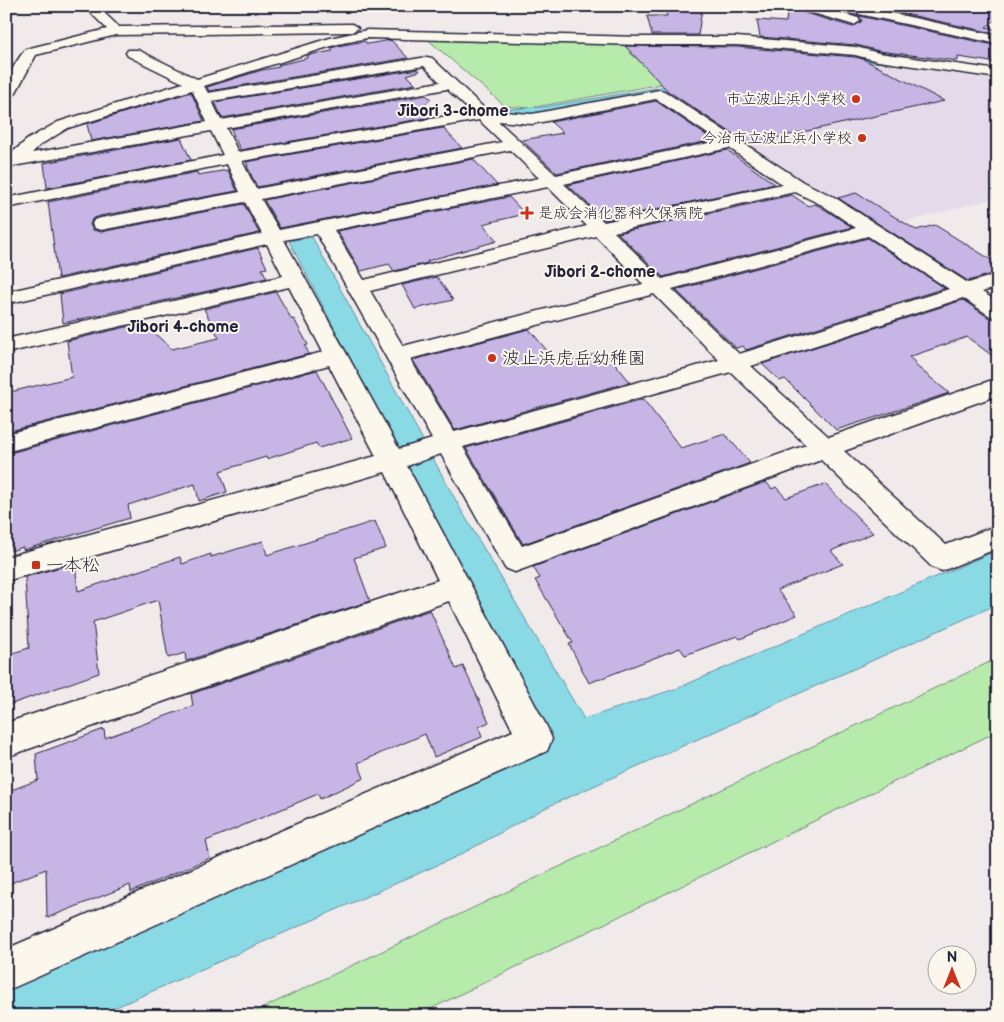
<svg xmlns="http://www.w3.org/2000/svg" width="1004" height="1022" viewBox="0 0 1004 1022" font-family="'Balsamiq Sans','Klee One',sans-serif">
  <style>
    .built { fill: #e4dae9 }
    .green { fill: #b7ebac; stroke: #6c8674 }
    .water { fill: #8adae6; stroke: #6090a2 }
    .building { fill: #c7b5e5; stroke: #22223b }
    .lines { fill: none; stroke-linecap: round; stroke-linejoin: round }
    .minor-casing { stroke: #22223b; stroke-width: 3 }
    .minor { fill: #fbf7ec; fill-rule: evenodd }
    .poi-dot { fill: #c8321e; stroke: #fbf7ec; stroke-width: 2 }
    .labels { text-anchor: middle; stroke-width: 4; stroke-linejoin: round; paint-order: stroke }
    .far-poi-label { font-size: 15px; fill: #22223b; stroke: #fbf7ec; text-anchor: end }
    .far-neighbourhood-label { font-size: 16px; font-weight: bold; fill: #22223b; stroke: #fbf7ec }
    .poi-label { font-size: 18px; fill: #22223b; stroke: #fbf7ec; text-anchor: start }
  </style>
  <rect width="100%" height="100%" fill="#f1eaeb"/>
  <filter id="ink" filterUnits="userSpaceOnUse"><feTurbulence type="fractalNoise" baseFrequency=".02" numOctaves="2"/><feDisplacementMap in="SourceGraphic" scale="10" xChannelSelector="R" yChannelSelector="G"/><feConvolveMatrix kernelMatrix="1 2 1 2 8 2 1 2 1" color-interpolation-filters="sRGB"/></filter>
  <g filter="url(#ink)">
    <path class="built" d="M850 60 989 79 998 87V197L880 229 793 182 659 94Z"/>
    <g class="green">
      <path d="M426 38 633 43 630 53 667 83 530 108 505 106Z"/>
      <path d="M998 658V731L416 1016H246Z"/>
    </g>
    <g class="water">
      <path d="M838 57 890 60 893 64 839 59 558 111 529 116 506 114 507 109 544 107Z"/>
      <path d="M312 237 460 508 584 719 678 688 998 550V604L547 807 458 856 96 1016H6V985L547 737 289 241Z"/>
    </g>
    <g class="building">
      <path d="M665 6 702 9 698 35H652L647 16H667Z"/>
      <path d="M788 6H795L798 11 853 27 862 21 859 16 825 6H861L855 11 859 16 998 46V63L958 57V61L879 51 856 45 760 37 757 20 786 22Z"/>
      <path d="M868 6H998V18L986 27 998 30V34Z"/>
      <path d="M391 40 408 58 209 91 207 87 262 70 279 67 278 65 308 58 307 56 314 54 333 51 331 48 338 46 365 41 367 44Z"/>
      <path d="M625 46 737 47 855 57 863 59 944 101 748 144 668 91Z"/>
      <path d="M418 69 420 71 407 75 416 84 222 118 215 102Z"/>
      <path d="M191 92 204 121 91 141 87 124Z"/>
      <path d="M426 95 431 99 423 107 432 117 240 150 231 129Z"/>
      <path d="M656 101 713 140 557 173 522 140 563 133 551 122Z"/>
      <path d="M443 128 462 148 257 187 247 166H248L246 162Z"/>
      <path d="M181 138 191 160 47 188 44 163Z"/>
      <path d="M727 150 775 184 605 220 568 185Z"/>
      <path d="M473 159 497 185 280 228 264 200Z"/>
      <path d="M228 170 237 191 100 216 92 219 90 225 93 230 101 232 244 204 259 233 58 278 48 202 197 172 198 175Z"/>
      <path d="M856 193 916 230 935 225 998 264V272L968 281 838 198Z"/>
      <path d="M792 195 808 206 815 204 821 207 852 227 663 277 618 233Z"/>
      <path d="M509 197 525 214 483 224 497 241 427 261 428 263 394 271 389 264 361 271 337 231Z"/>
      <path d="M868 238 945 288 746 350 743 346 736 348 676 290Z"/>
      <path d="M258 248 267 268 262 269 267 278 63 323 60 294Z"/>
      <path d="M437 277 453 300 415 309 402 285Z"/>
      <path d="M276 292 292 320 294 319 308 345 305 346 309 354 6 432V393L72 377 67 341 143 323 172 349 219 338 204 309Z"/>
      <path d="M963 300 989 318 998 319V360L967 337 909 357 916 363 914 364 949 393 889 413 836 430 785 379 780 381 762 364Z"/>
      <path d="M529 329 559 365 598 353 603 360 609 356 630 382 455 430 413 360Z"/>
      <path d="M317 370 352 438 319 448 316 443 267 459 266 457 220 471 227 492 199 501 195 484 128 505 130 518 23 550V547L11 551 9 501 6 488V454Z"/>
      <path d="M643 399 681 448 725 434 750 463 523 544 466 448Z"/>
      <path d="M766 482 772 489 776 487 786 498 825 484 873 533 831 551 843 564 777 590 797 615 740 639 737 636 685 655 680 648 589 683 569 644 573 643 535 580 540 578 533 567Z"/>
      <path d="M375 521 386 548 354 558 370 601 186 661 185 653 168 658 158 600 93 622 99 673 6 706V655L29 648 25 577 75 563 78 591 180 557 182 564 211 554V557L263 541 267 555Z"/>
      <path d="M430 610 456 669 463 666 489 722 479 727 482 737 434 757 425 734 358 763 364 778 320 799 318 794 206 841 210 858 131 892 130 885 47 918 46 869 6 885V792L38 780 36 754 104 729 105 738 193 706 191 694Z"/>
    </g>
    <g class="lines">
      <g class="minor-casing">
        <g id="minor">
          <path d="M84 6H97L119 27 352 24 358 28 352 32 116 35 36 55 15 94 6 97C6 79 14 63 26 49L107 29Z"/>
          <path d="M797 6H817L858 18 860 21 854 25 799 9Z"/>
          <path d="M863 7 998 36V44L859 14 857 11Z"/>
          <path d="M367 30 640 37H737L856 47 879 53 998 70V78L878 61 855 55 737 45H640L367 38 338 44 204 86 208 93 427 57 432 58 487 111 532 114 659 90 664 91 803 182 834 197 968 283 998 274V287L982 292 998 302V317L990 316 963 298 751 366 829 437 998 378V395L844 451 946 545 998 525V548L942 571 932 567 821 460 515 572 505 568 441 454 407 466 547 727 552 739 547 751 6 991V949L513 731 449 601 6 757V723L438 580 385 472 6 581V557L376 456 329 365 6 452V434L323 352 289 287 6 353V339L283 276 267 244 6 304V292L262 234 245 202 101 230 94 228 92 224 94 220 101 218 240 192 227 164 6 208V198L223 155 211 131 13 166 7 165V157L28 139 58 122 183 83 128 56 126 53 128 50H138L197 79 330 38ZM424 66 440 82 221 120 212 101ZM447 89 471 112 238 152 226 128ZM192 90 207 122 32 153 40 145 68 128ZM656 99 718 141 556 175 498 121 532 124ZM479 120 502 142 256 189 242 161ZM729 148 782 184 604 222 564 184ZM510 150 539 178 279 230 261 199ZM548 187 587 226 364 280 334 230ZM795 192 822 205 856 228 662 279 614 232ZM317 234 432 439 399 449 284 240ZM596 236 643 284 403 346 370 291ZM868 236 949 289 739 354 672 289ZM654 294 719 360 454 432 410 359ZM731 372 806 445 522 546 463 447Z"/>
        </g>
      </g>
      <use href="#minor" class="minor"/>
    </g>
  </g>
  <g class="poi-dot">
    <circle cx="856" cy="99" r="5"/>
    <circle cx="862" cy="138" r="5"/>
    <path d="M524.5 205.5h5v5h5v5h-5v5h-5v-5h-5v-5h5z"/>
    <circle cx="492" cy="358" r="5"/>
    <rect x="31" y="560" width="10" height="10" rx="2.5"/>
  </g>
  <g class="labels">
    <g class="far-poi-label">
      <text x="846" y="104">市立波止浜小学校</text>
      <text x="852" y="143">今治市立波止浜小学校</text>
      <text x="538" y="218" text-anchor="start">是成会消化器科久保病院</text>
    </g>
    <g class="far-neighbourhood-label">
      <text x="453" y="116">Jibori 3-chome</text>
      <text x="600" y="277">Jibori 2-chome</text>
      <text x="183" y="332">Jibori 4-chome</text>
    </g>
    <g class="poi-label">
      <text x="502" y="364">波止浜虎岳幼稚園</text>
      <text x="46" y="571">一本松</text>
    </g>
  </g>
  <rect width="1004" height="1022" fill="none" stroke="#fbf7ec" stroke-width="25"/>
  <rect x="12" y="12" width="979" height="997" fill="none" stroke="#22223b" stroke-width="2" filter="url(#ink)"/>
  <g transform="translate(952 970)"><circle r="24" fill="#fbf7ec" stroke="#a4a2a5"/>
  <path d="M0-4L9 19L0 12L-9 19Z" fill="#c8321e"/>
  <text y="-8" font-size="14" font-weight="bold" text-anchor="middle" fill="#22223b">N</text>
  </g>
</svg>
